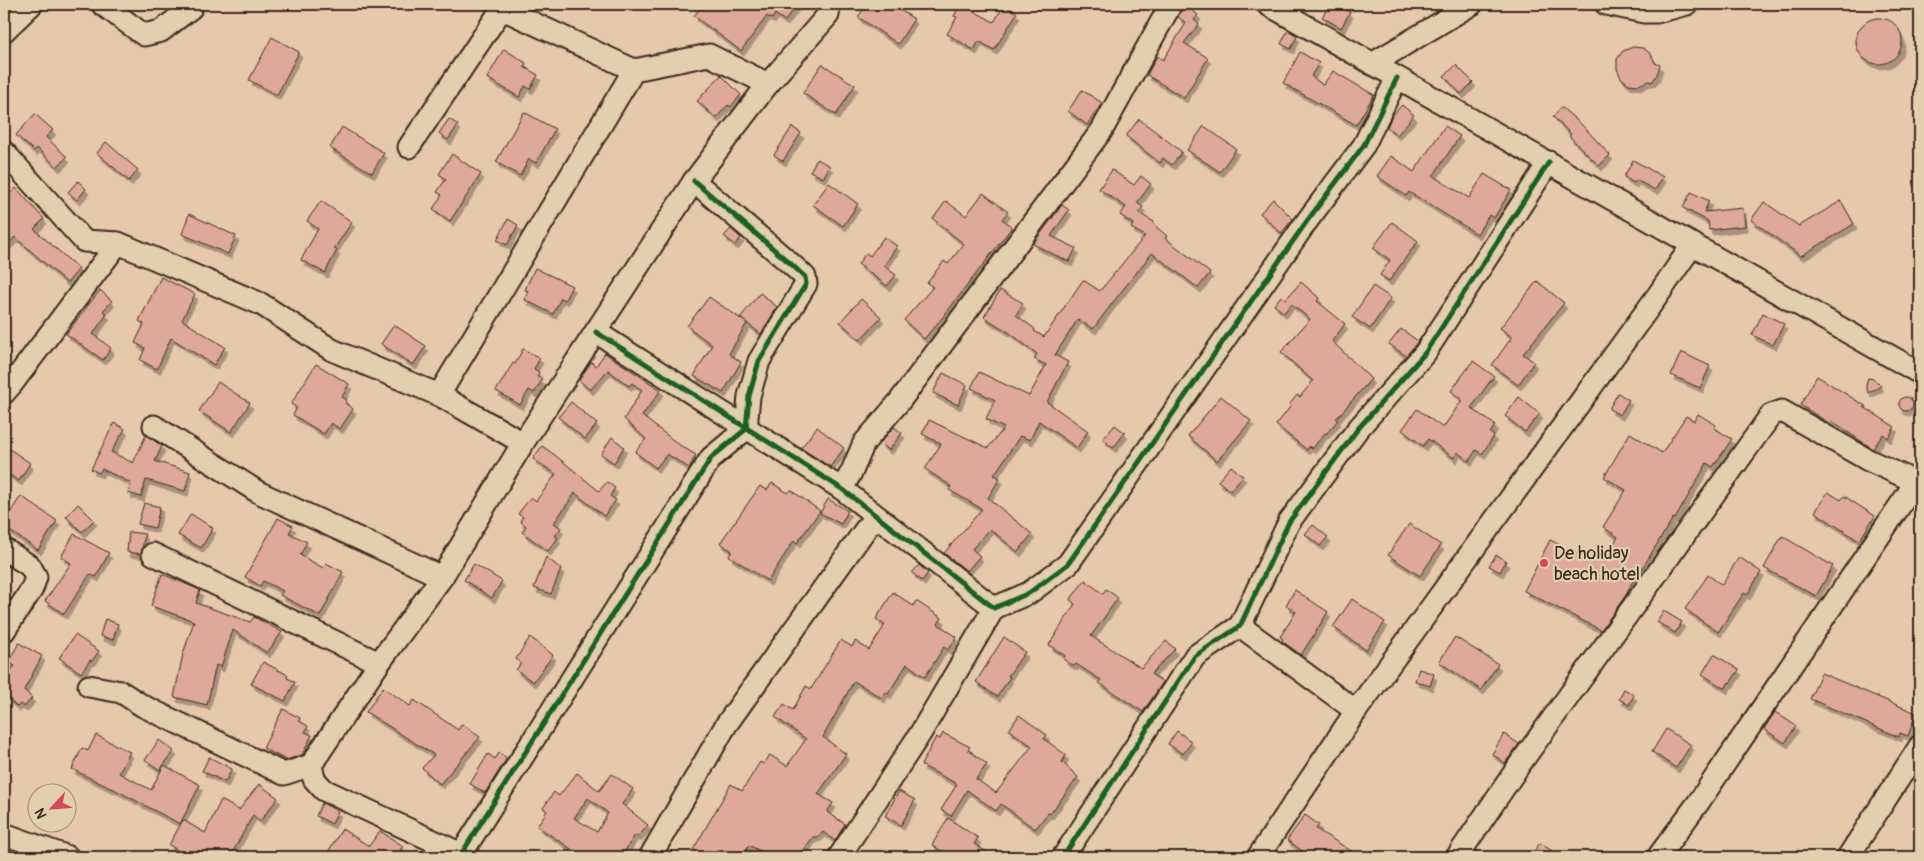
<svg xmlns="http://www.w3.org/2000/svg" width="1924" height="861" viewBox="0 0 1924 861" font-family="Pangolin,sans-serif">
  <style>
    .building { fill: #dea998; stroke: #3b2a1e; fill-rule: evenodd; filter: url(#shadow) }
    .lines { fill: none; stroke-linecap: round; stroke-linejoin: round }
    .minor-casing { stroke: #3b2a1e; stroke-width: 25 }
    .minor { stroke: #e1cfad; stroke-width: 21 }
    .cycleway-casing { stroke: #e1cfad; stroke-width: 8 }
    .cycleway { stroke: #1b5e20; stroke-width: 5 }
    .poi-dot { fill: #d1495b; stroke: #e1cfad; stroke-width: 2 }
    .labels { text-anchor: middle; stroke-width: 4.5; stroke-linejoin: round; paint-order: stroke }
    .poi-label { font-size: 18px; fill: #3b2a1e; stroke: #e1cfad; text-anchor: start }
  </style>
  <defs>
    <filter id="shadow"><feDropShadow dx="3" dy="5" stdDeviation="0" flood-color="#0004"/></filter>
  </defs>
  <rect width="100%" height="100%" fill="#e6c8ab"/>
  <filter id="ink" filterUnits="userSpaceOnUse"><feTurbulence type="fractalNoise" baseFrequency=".02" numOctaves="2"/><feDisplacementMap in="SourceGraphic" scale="10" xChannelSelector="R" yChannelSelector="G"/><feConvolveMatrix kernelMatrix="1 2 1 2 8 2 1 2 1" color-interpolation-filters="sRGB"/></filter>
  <g filter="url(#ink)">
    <g class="building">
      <path d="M703 4H797L785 21 775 14 772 19 767 16 741 51 694 16Z"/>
      <path d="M867 4H891L914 19 898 44 858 17Z"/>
      <path d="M961 4 994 22 1004 5 1017 13 994 50 979 41 974 50 947 34 957 17 954 16Z"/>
      <path d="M1184 4 1198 15 1194 20 1199 24 1184 43 1208 58 1184 98 1147 75 1157 56 1163 60 1186 23 1178 17Z"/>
      <path d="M1330 4H1349L1345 10 1350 12 1341 28 1322 17Z"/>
      <circle cx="1879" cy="41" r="23"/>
      <path d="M1288 30 1297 36 1291 49 1281 44Z"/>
      <path d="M272 37 299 52 277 95 249 80Z"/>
      <path d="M1633 47 1643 48 1651 54 1655 63 1660 65 1657 75 1652 82 1648 81 1639 85 1629 84 1621 78 1617 69V59L1623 51Z"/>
      <path d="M504 49 526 63 524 67 538 75 530 89 525 86 519 97 487 78Z"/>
      <path d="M1300 52 1319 63 1311 76 1323 85 1333 71 1374 95 1356 125 1283 83Z"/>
      <path d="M822 64 855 85 836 115 803 93Z"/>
      <path d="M1456 65 1473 82 1461 94 1444 76Z"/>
      <path d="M721 75 741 95 730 107 728 105 716 118 697 101Z"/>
      <path d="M1082 90 1102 103 1087 125 1068 111Z"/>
      <path d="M1402 105 1414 115 1397 135 1387 127 1392 116Z"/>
      <path d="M1561 107 1582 125 1610 155 1599 166 1569 136 1571 134 1553 117Z"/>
      <path d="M524 112 555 129 536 163 529 159 520 176 496 162Z"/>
      <path d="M35 114 53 130 46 137 67 157 57 167 37 148 34 151 16 135Z"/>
      <path d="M449 119 458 125 448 140 439 133Z"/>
      <path d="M1139 119 1182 152 1172 165 1163 158 1160 163 1126 136Z"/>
      <path d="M1204 126 1236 149 1220 172 1187 150Z"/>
      <path d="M1445 126 1460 136 1433 176 1469 198 1484 174 1511 190 1494 218 1489 215 1477 234 1409 192 1406 196 1377 176 1391 156 1414 172Z"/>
      <path d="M342 127 384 153 372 173 330 148Z"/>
      <path d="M792 127 801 133 783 161 774 155Z"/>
      <path d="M106 142 138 170 129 181 97 153Z"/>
      <path d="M452 154 481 174 450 221 433 209 442 195 437 192 446 179 439 174Z"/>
      <path d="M817 159 830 166 823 178 810 171Z"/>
      <path d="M1633 160 1663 177 1655 190 1636 180 1634 183 1624 177Z"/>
      <path d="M1112 170 1134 185 1141 176 1151 184 1137 203 1143 207 1139 213 1154 222 1153 224 1167 236 1165 238 1210 273 1198 288 1152 253 1117 297 1093 329 1078 319 1055 355 1068 362 1047 402 1088 431 1077 448 1039 421 1030 440 1020 436 994 475 1000 478 988 498 1032 534 1018 552 990 529 972 549 980 556 967 571 944 553 982 509 949 490 951 487 948 484 925 469 941 444 922 434 929 420 988 448 1004 428 986 419 995 400 971 388 979 372 1029 396 1046 365 1034 359 1037 354 1010 333 984 317 1000 290 1023 303 1016 315 1035 329 1034 331 1044 337 1083 280 1100 291 1145 236 1131 228 1133 224 1120 215 1126 207 1099 189Z"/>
      <path d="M78 181 86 189 77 200 68 192Z"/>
      <path d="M829 183 858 204 843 226 813 205Z"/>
      <path d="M16 188 44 219 34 229 79 269 67 283 15 237 4 248V200Z"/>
      <path d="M1691 192 1709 201 1704 212 1743 208 1745 226 1709 230 1708 221 1683 208Z"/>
      <path d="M983 193 1008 212 1002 219 1012 227 943 317 924 339 904 320 933 287 927 283 944 261 948 264 964 244 933 219 946 201 966 216Z"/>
      <path d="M1273 199 1293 219 1281 233 1260 213Z"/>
      <path d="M321 201 352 222 334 249 337 250 325 273 301 260 318 229 307 221Z"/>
      <path d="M1841 201 1854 224 1801 256 1751 220 1764 202 1799 226Z"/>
      <path d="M1062 205 1069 210 1051 236 1076 248 1069 262 1033 244Z"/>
      <path d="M189 214 236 236 228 254 182 234Z"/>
      <path d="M508 219 518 225 507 245 497 240Z"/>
      <path d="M1392 222 1418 241 1389 281 1380 275 1390 260 1373 248Z"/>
      <path d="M731 229 741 238 735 245 724 236Z"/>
      <path d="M884 237 897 246 884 266 896 275 887 286 858 264 866 253 870 256Z"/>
      <path d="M535 268 572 286 565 300 561 298 553 314 525 300 528 291 525 290Z"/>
      <path d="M161 277 195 294 182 320 225 347 214 365 171 338 157 369 140 360 145 348 135 343 144 324 139 321Z"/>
      <path d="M1537 281 1564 303 1523 354 1534 362 1518 385 1492 365 1512 337 1500 328Z"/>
      <path d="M1301 282 1319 298 1317 301 1345 324 1332 341 1371 379 1336 419 1338 420 1326 434 1325 433 1312 449 1309 446 1307 450 1276 425 1291 406 1289 405 1297 395 1300 397 1313 381 1281 352 1310 319 1291 304 1284 313 1274 305 1281 296 1286 299Z"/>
      <path d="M1373 286 1391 298 1370 329 1352 317Z"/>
      <path d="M100 290 112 301 103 311 107 314 93 334 111 348 103 360 66 334Z"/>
      <path d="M760 293 777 307 761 334 740 318Z"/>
      <path d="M709 297 747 323 729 354 741 362 723 393 694 376 712 345 687 326Z"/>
      <path d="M861 299 881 317 860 340 840 322Z"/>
      <path d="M1763 313 1784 324 1773 345 1752 335Z"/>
      <path d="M394 325 426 346 413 365 381 344Z"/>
      <path d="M1401 329 1418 341 1406 356 1389 344Z"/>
      <path d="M523 349 540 358 534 369 539 372 537 377 542 380 534 393 529 390 520 405 496 391 513 363 515 364Z"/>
      <path d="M1681 352 1710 366 1700 388 1671 375Z"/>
      <path d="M605 353 661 390 642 416 681 446 696 455 689 468 667 454 656 468 635 452 646 439 624 419 642 390 632 383 629 386 608 370 590 390 579 380 591 362 596 366Z"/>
      <path d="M1473 361 1494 376 1471 408 1495 425 1490 433 1494 436 1482 454 1476 450 1469 461 1457 452 1454 458 1428 439 1423 446 1402 430 1417 409 1443 428 1462 400 1451 391Z"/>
      <path d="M316 364 349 384 342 397 347 400 345 403 353 409 340 429 331 423 324 434 293 415 297 408 291 404Z"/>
      <path d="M943 373 967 385 958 405 933 393Z"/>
      <path d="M1817 376 1867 407H1864L1895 427 1888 438 1883 434 1873 449 1831 421 1829 423 1800 405Z"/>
      <path d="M1868 378 1874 379 1881 386 1868 393 1866 384Z"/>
      <path d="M218 382 250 403 231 432 199 411Z"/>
      <path d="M1618 393 1629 400 1620 415 1609 409Z"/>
      <path d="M1221 396 1251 421 1217 461 1188 436Z"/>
      <circle cx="1906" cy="404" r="7"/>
      <path d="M1519 397 1540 414 1525 432 1505 416Z"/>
      <path d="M571 402 597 424 585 439 558 417Z"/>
      <path d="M1698 414 1716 425 1714 428 1732 439 1713 467 1707 463 1675 519 1673 518 1640 572 1638 571 1626 595 1601 630 1524 591 1550 540 1580 555 1583 550 1603 560 1618 537 1603 527 1626 490 1604 477 1630 433 1662 453 1686 416 1694 421Z"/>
      <path d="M114 423 125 429 111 452 133 463 146 435 162 446 155 461 190 472 185 491 146 480 141 497 128 493 131 483 102 469 99 473 91 469Z"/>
      <path d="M1115 425 1125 433 1113 448 1103 439Z"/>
      <path d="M817 427 844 448 830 467 801 448Z"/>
      <path d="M894 427 902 433 889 450 880 443Z"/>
      <path d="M612 437 624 447 614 463 601 454Z"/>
      <path d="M542 446 556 456 599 491 607 482 615 488 610 496 616 500 604 516 575 493 554 523 561 528 555 536 558 538 548 551 522 532 526 526 520 521 523 517 518 514 531 497 536 501 556 474 533 459Z"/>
      <path d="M8 448 30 463 19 481 4 471V455Z"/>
      <path d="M1231 466 1243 476 1230 491 1218 481Z"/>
      <path d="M772 483 788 493 791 490 820 511 797 543 794 540 768 581 729 556 732 551 720 543 760 486 767 490Z"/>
      <path d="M1828 492 1841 500 1844 496 1875 516 1859 541 1815 512Z"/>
      <path d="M21 496 57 521 38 550 4 527V522Z"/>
      <path d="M828 499 848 511 841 524 820 513Z"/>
      <path d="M144 503 160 507 155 528 138 524Z"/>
      <path d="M78 504 94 520 82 532 66 517Z"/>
      <path d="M191 514 213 528 201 548 178 535Z"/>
      <path d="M278 518 293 526 289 533 307 542 300 555 323 568 326 563 343 572 320 616 280 595 283 591 263 581 260 586 245 577Z"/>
      <path d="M1409 524 1441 545 1420 576 1388 555Z"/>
      <path d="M1313 525 1328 537 1320 546 1305 534Z"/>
      <path d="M129 532 145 534 141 554 127 552Z"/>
      <path d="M74 534 109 553 96 577 90 574 64 614 45 601 71 563 61 557Z"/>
      <path d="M1782 536 1833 566 1816 596 1764 568Z"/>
      <path d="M1496 555 1506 561 1500 572 1489 566Z"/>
      <path d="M546 557 561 569 551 594 534 588Z"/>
      <path d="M1739 557 1761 572 1747 595 1744 593 1718 632 1685 609 1708 575 1722 585Z"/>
      <path d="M474 564 502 581 492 598 464 580Z"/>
      <path d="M919 565 928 573 922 581 912 573Z"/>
      <path d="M162 574 200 590 196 603 250 622 254 617 282 632 267 653 233 630 221 667 216 665 207 705 174 697 183 654 194 621 151 606Z"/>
      <path d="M1085 580 1103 594 1106 589 1118 598 1091 636 1141 668 1166 641 1175 649 1151 674 1163 682 1143 712 1099 683 1101 680 1076 664 1074 666 1063 659 1065 656 1049 645 1075 604 1070 600Z"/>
      <path d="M1295 590 1328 612 1301 655 1282 641 1283 639 1280 637 1296 612 1286 605Z"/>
      <path d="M893 592 913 606 916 601 942 618 938 624 957 637 948 650 944 647 925 677 907 664 888 694 885 692 882 698 854 681 823 737 846 754 818 794 833 803 827 812 845 824 835 841 823 832 817 837H813L799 857H771L749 845 744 854 739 851 736 857H689L731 784 742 791 760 762 764 764 770 755 787 766 806 739 775 717 784 704 793 710 806 686 811 689 841 640 852 647 855 641 869 650 885 625 876 619Z"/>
      <path d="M1352 599 1385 622 1366 650 1333 627Z"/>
      <path d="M1664 611 1682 622 1675 633 1657 622Z"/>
      <path d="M105 619 118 624 113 640 100 636Z"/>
      <path d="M75 635 99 651 92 661 90 660 81 673 59 658Z"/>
      <path d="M530 637 553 655 533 682 516 670 521 663 516 659Z"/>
      <path d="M1004 637 1025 652 1008 676 1010 677 997 697 976 682Z"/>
      <path d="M1455 637 1498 664 1481 690 1439 662Z"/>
      <path d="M19 643 42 656 24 690 32 698 24 707 20 704 17 707 4 695V678L15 666 8 662Z"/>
      <path d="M1714 654 1739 670 1730 683 1729 682 1725 689 1702 674Z"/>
      <path d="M263 662 288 675 287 678 295 682 285 701 251 684Z"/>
      <path d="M1419 669 1434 674 1430 686 1415 681Z"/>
      <path d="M1821 673 1916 713 1908 736 1900 733 1899 737 1810 699Z"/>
      <path d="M383 687 410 706 414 700 458 730 462 724 480 737 440 784 422 768 434 755 366 712Z"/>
      <path d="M1624 689 1634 695 1629 705 1619 699Z"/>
      <path d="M283 709 300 718 299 721 308 726 305 732 312 735 302 755 286 760 263 748Z"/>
      <path d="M1775 712 1796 726 1785 743 1764 729Z"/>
      <path d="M1019 715 1047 735 1044 739 1066 755 1062 762 1078 777 1050 814 1048 813 1035 829 1001 804 996 811 967 790 951 816 941 810 957 784 921 765 936 737 940 739 943 733 970 747 968 750 987 764 976 779 996 793 1032 746 1009 730Z"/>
      <path d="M1666 729 1691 745 1676 768 1652 752Z"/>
      <path d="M1177 731 1192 742 1183 754 1168 744Z"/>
      <path d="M1504 734 1519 744 1505 763 1492 754Z"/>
      <path d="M96 735 130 752 119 773 151 790 164 765 200 785 180 824 112 788V789L72 769 82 748 88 751Z"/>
      <path d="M159 740 174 751 160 770 145 760Z"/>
      <path d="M499 753 507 758 485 793 470 784 488 754 495 759Z"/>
      <path d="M209 757 232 769 225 782 202 771Z"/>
      <path d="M577 773 599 791 612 774 633 789 622 804 648 825 638 837 635 835 621 857H583L537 826 547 811 543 808 554 792 559 796ZM588 798 608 813 597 832 574 818Z"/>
      <path d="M259 784 278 798 260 821 253 815 230 857H189L169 845 183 820 205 833 221 800 239 810Z"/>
      <path d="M899 791 915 800 901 825 885 816Z"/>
      <path d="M322 803 338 811 332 824 316 816Z"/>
      <path d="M1305 815 1319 825 1316 829 1361 857H1311L1287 840Z"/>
      <path d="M948 818 978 838 974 844 995 857H951L932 845Z"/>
      <path d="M342 829 369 846 380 831 403 846 396 857H325Z"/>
      <path d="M1540 843 1561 857H1530Z"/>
    </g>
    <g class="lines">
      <g class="minor-casing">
        <g id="minor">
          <path d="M102 4 144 35 161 31 191 8"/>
          <path d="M1267 4 1920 373"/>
          <path d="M1606 4 1644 12H1657L1687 4"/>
          <path d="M4 31 32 4"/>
          <path d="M1372 64 1472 4"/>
          <path d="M634 70 439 395 523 443 694 181 768 84 828 15 829 4"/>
          <path d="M409 147 497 16 505 10 634 70 709 55 768 84"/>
          <path d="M4 152 84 241 118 243 261 304 332 350 439 395"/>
          <path d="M596 332 842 489 994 608 1029 593 1068 564 1307 221 1364 145 1397 78"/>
          <path d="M4 393 12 384 118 243"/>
          <path d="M154 426 258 492 442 577"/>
          <path d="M842 489 852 471 864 443 899 402 1102 130 1171 4"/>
          <path d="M4 549 30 566 36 577 32 589 4 631"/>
          <path d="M153 554 379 663"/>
          <path d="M1240 626 1356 711"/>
          <path d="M89 686 121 692 143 706 284 774 311 765 379 663 442 577 523 443"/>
          <path d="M311 765 314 779 324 790 468 857"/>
          <path d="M4 834 68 857"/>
          <path d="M462 853 711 458 746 429 749 396 759 361 806 284 805 277 791 264 694 181"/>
          <path d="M650 857 726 725 875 516"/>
          <path d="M839 857 920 734 994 608"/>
          <path d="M1063 857 1195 656 1240 626 1289 522 1357 430 1425 353 1549 162"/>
          <path d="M1258 857 1356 711 1658 295 1693 244"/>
          <path d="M1457 857 1522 761 1771 415 1782 411 1868 460 1916 482"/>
          <path d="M1658 857 1698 803 1920 476"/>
          <path d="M1848 857 1920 746"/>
        </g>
      </g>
      <use href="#minor" class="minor"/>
      <g class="cycleway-casing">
        <g id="cycleway">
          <path d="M596 332 842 489 994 608 1029 593 1068 564 1307 221 1364 145 1397 78"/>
          <path d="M462 853 711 458 746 429 749 396 759 361 806 284 805 277 791 264 694 181"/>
          <path d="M1063 857 1195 656 1240 626 1289 522 1357 430 1425 353 1549 162"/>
        </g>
      </g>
      <use href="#cycleway" class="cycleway"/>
    </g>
  </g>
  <circle class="poi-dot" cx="1544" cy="563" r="5"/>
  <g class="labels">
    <g class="poi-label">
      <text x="1554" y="559">De holiday<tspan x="1554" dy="21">beach hotel</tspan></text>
    </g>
  </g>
  <rect width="1924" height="861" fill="none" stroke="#e1cfad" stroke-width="20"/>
  <rect x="10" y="10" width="1904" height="841" fill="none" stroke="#3b2a1e" stroke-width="2" filter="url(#ink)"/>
  <g transform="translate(52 808) rotate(244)"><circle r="24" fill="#e1cfad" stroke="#9f8d74"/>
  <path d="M0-4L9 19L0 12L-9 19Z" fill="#d1495b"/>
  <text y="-8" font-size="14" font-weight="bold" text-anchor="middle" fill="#3b2a1e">N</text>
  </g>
</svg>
